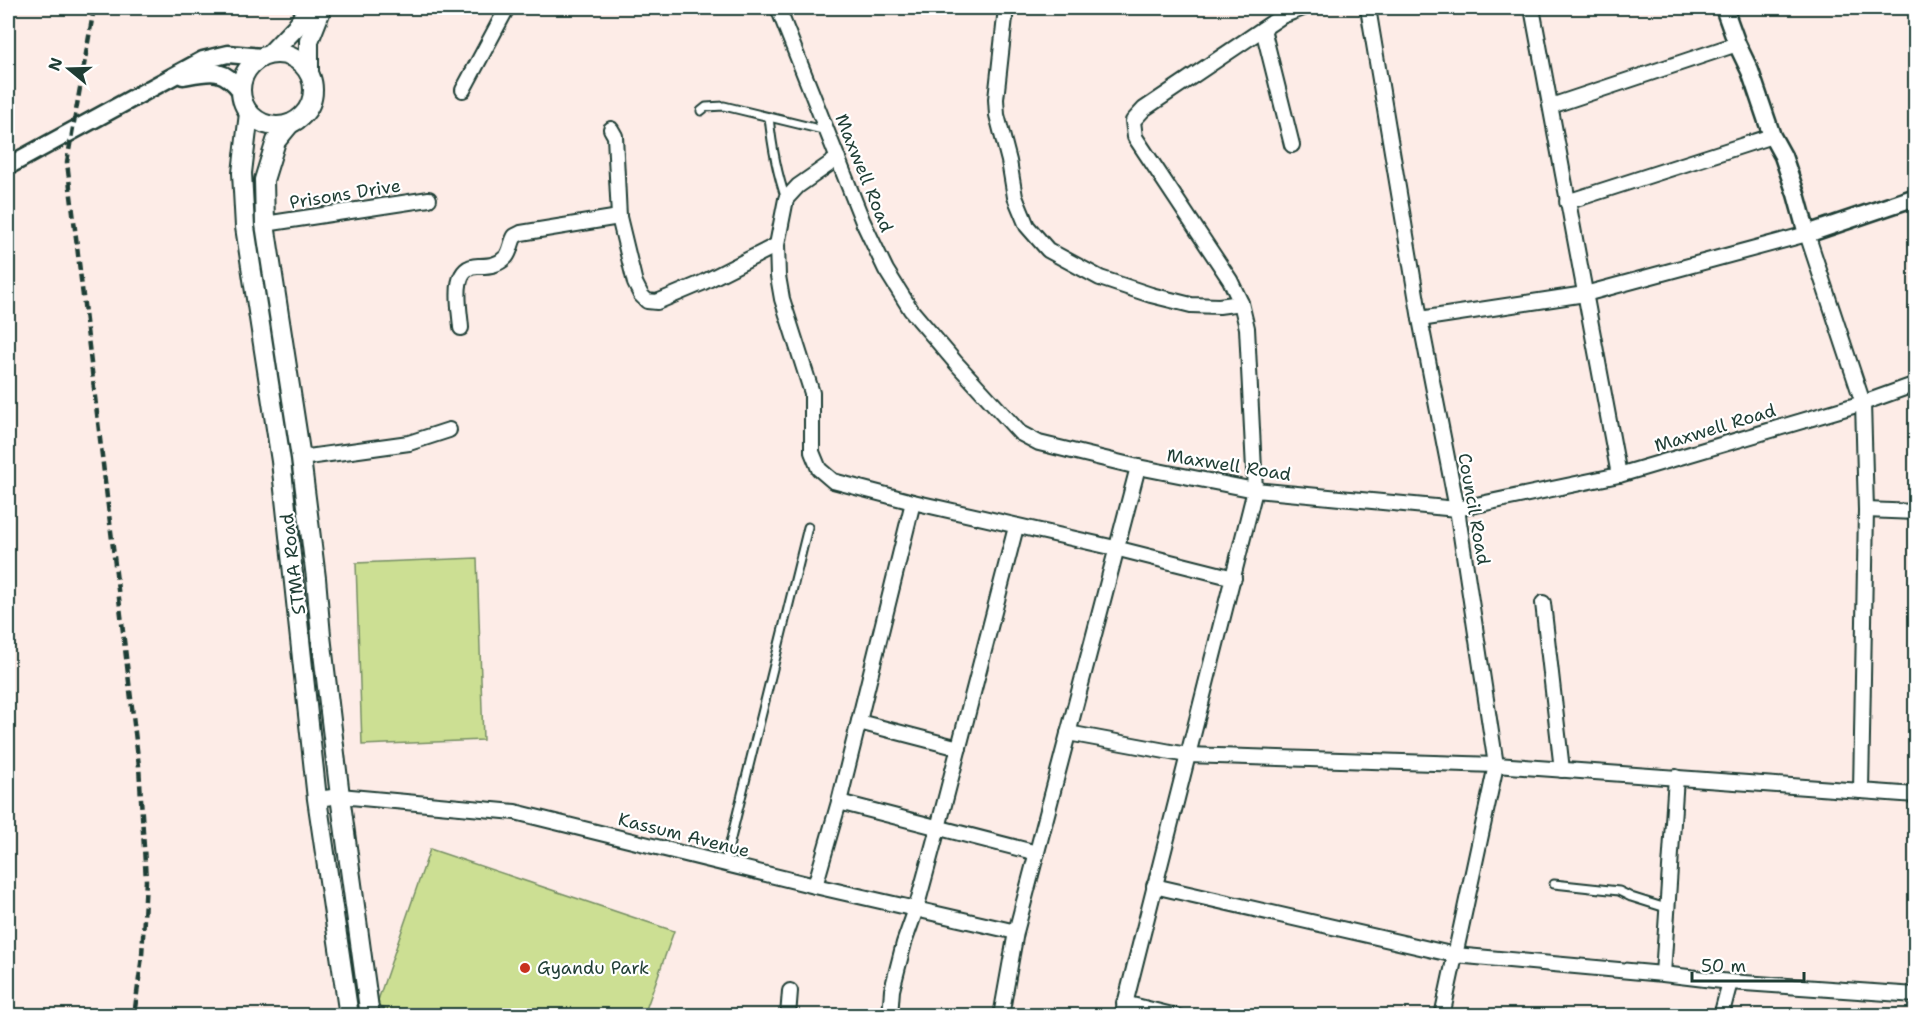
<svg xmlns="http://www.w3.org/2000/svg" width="1923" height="1023" viewBox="0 0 1923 1023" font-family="'Shantell Sans',sans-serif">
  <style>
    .park { fill: #ccdf93; stroke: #768e64; stroke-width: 1.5 }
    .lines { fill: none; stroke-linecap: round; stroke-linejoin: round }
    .service-casing { stroke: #1f3d34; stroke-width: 11 }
    .minor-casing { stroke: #1f3d34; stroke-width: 18 }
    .tertiary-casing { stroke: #1f3d34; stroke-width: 21 }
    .secondary-casing { stroke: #1f3d34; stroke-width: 22 }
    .service { stroke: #fff; stroke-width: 7 }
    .minor { stroke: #fff; stroke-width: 14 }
    .tertiary { stroke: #fff; stroke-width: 16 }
    .secondary { stroke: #fff; stroke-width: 18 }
    .rail { stroke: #1f3d34; stroke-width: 4.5; stroke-dasharray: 9 4.5; stroke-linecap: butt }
    .poi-dot { fill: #c8321e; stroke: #fff; stroke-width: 2 }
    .labels { text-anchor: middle; stroke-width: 4.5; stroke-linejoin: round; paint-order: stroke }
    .street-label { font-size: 18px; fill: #1f3d34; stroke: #fff }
    .poi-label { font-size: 18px; fill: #1f3d34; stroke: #fff; text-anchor: start }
  </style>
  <rect width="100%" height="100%" fill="#fdece7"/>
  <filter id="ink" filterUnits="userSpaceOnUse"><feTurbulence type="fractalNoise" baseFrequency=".0167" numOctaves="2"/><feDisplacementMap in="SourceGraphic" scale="12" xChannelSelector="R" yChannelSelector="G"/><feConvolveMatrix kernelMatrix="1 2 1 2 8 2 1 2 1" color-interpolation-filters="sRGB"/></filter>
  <g filter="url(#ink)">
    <g class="park">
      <path d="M477 558 483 740 362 745 356 563Z"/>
      <path d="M430 849 674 931 644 1015 406 1016 376 1006Z"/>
    </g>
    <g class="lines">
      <g class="service-casing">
        <g id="service">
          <path d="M701 111 706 107 724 106 827 131"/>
          <path d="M769 117C772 146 776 171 786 199"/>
          <path d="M725 863 808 527"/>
          <path d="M1554 884 1619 891 1631 897 1666 908"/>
        </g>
      </g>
      <g class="minor-casing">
        <g id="minor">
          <path d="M778 8 863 222 886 270 911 310 956 363 1020 433 1039 443 1138 467 1255 490 1457 509 1619 475 1863 403 1916 384"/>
          <path d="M1006 8 996 99 997 115 1009 161 1015 197 1027 226 1048 250 1100 278 1151 295 1191 305 1219 306 1241 303"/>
          <path d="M1368 8 1420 319 1457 509 1496 765 1442 1016"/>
          <path d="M1532 8 1619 475"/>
          <path d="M1263 29 1292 145"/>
          <path d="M463 90 507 8"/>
          <path d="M1551 106 1737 44"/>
          <path d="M611 129 615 136 619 217 635 283 641 295 647 301 657 302 702 283 777 245"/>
          <path d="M838 158 798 186 786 199 777 245 778 276 782 299 812 393V452L819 469 833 481 913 502 1115 548 1234 578"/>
          <path d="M1567 202 1772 136"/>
          <path d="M265 224 429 199"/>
          <path d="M1420 319 1585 294 1807 234 1863 403 1866 510 1861 791 1916 795"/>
          <path d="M461 328C460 309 449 264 480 266 490 266 498 265 506 257 511 251 511 242 515 236L521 233 619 217"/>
          <path d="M301 458 409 443 449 430"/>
          <path d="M1866 510 1916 512"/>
          <path d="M1543 603 1562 770"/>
          <path d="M859 722 959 748"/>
          <path d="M1068 733 1187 755 1496 765 1861 791"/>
          <path d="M317 799 340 796 515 812 815 886 1016 932"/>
          <path d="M839 802 1037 853"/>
          <path d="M815 886 839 802 913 502"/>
          <path d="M1154 886 1455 955 1663 974 1730 982 1916 995"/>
          <path d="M1663 974 1676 777"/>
          <path d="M1124 1003 1176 1016"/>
          <path d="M788 1016 790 991"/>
          <path d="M890 1016 892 990 904 943 916 909 938 828 1016 527"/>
          <path d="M1001 1016 1016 932 1138 467"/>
          <path d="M1122 1016 1255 490 1247 328 1241 303 1230 280 1135 137 1133 121 1144 109 1282 16 1303 8"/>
          <path d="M1721 1016 1730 982"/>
        </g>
      </g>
      <g class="tertiary-casing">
        <g id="tertiary">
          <path d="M1724 8 1737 44 1750 71 1772 136 1783 156 1796 194 1807 234 1916 197"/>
          <path d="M183 76C211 71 223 67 241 91"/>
          <path d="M8 166 203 60 228 54 262 57"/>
        </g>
      </g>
      <g class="secondary-casing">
        <g id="secondary">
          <path d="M270 54 296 27 309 8"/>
          <circle cx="277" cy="90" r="36"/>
          <path d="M309 72V41L322 8"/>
          <path d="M249 113 242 173 245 227 281 461 317 799 349 1016"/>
          <path d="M290 124 276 141 264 180 265 224 301 458 316 578 321 636 340 796 370 1016"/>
        </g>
      </g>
      <use href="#service" class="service"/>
      <use href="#minor" class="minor"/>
      <use href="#tertiary" class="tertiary"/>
      <use href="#secondary" class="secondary"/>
      <path class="rail" d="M94 8 67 162 139 766 146 880 142 956 134 1016"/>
    </g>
  </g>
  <circle class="poi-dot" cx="525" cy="968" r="6"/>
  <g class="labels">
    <g class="street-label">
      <text transform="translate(864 173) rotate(68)" y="6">Maxwell Road</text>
      <text transform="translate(345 194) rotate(-9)" y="6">Prisons Drive</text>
      <text transform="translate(1715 428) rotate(-17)" y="6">Maxwell Road</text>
      <text transform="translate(1229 465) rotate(9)" y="6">Maxwell Road</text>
      <text transform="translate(1474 509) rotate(80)" y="6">Council Road</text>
      <text transform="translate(293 564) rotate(-97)" y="6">STMA Road</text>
      <text transform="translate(684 835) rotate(14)" y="6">Kassum Avenue</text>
    </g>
    <g class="poi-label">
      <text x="537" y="974">Gyandu Park</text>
    </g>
  </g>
  <rect width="1923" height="1023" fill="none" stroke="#fff" stroke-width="30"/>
  <rect x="15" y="15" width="1893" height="993" fill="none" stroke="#1f3d34" stroke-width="2" filter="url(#ink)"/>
  <g transform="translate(69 69) rotate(289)" stroke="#ffffff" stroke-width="4.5" paint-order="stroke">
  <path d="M0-4.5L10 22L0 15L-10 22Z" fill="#1f3d34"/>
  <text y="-9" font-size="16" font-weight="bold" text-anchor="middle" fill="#1f3d34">N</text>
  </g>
  <path d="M1692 972v9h112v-9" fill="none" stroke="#1f3d34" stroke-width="3"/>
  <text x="1701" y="972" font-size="18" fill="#1f3d34" stroke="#ffffff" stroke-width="4.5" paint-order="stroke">50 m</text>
</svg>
